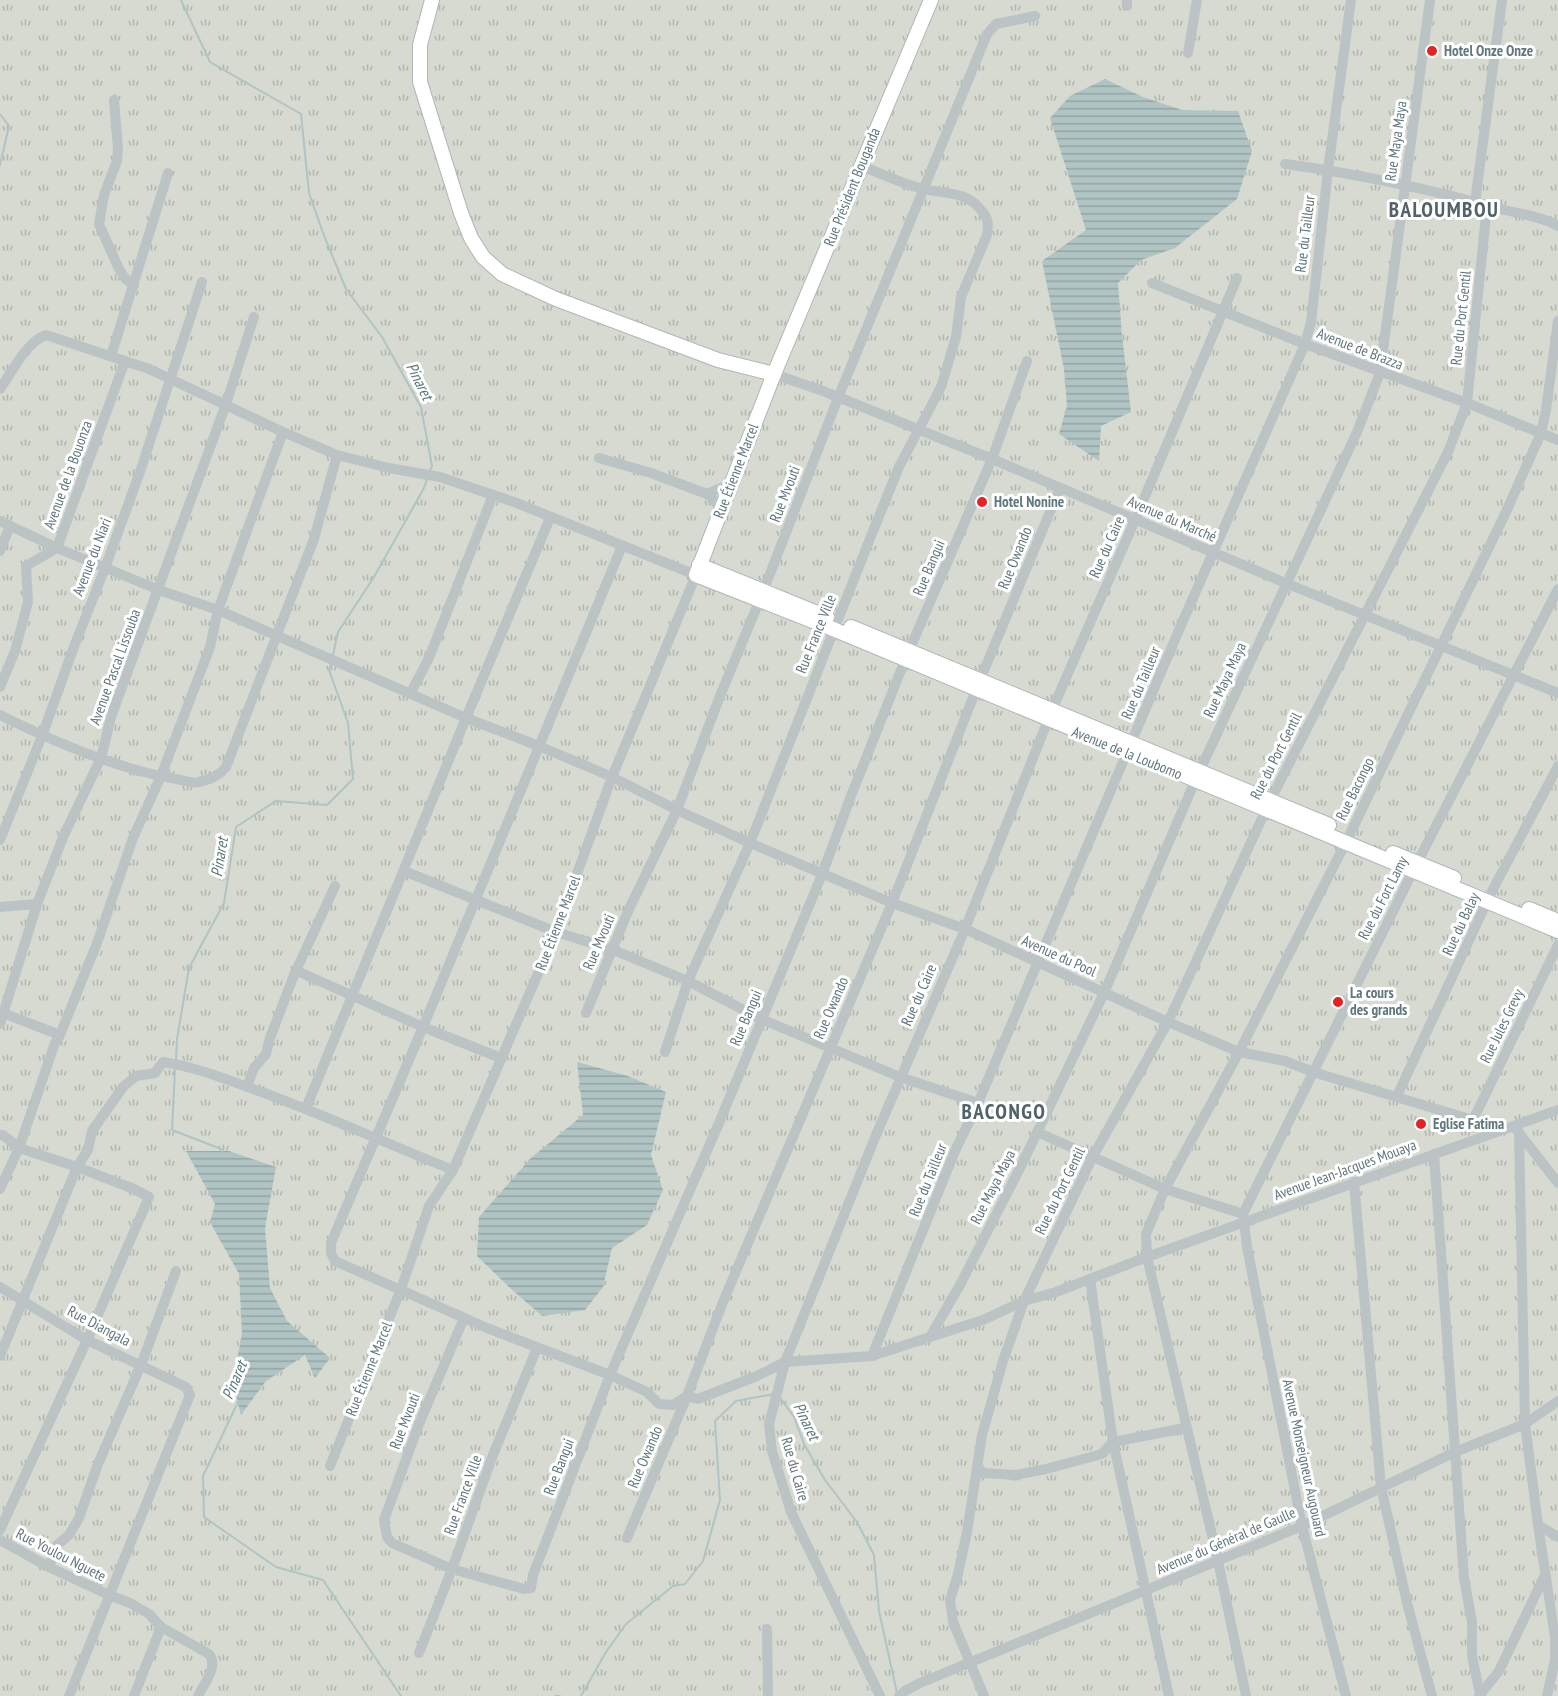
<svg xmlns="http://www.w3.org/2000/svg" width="1558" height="1696" viewBox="0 0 1558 1696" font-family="'PT Sans Narrow',sans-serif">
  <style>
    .grass { fill: url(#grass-tufts) }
    .water { fill: url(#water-rules) }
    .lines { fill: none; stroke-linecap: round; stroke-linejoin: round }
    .stream { stroke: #b1c4c4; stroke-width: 2 }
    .secondary-casing { stroke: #aeb7b9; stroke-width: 16 }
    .street { stroke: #bcc3c5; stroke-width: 10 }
    .secondary { stroke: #fff; stroke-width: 14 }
    .poi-dot { fill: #e42423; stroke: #fff; stroke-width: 2 }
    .labels { text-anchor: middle; stroke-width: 6; stroke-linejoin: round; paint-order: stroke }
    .poi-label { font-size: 15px; font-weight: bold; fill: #60777d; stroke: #fff; text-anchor: start }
    .street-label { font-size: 15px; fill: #60777d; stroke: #fff }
    .water-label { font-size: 16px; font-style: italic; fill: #5a7879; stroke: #fff }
    .district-label { font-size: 21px; font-weight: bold; letter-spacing: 1.5px; fill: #526368; stroke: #fff }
  </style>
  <defs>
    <pattern id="grass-tufts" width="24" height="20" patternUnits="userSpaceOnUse" patternTransform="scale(1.5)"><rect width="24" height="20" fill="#d6dad1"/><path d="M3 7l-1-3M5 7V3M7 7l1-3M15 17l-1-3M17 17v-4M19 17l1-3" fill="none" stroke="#b1b6af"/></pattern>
    <pattern id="water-rules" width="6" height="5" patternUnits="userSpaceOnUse" patternTransform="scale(1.5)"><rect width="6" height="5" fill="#b1c4c4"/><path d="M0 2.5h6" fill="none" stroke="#93a4a4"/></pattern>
  </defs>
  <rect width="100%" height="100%" fill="#f6f5f2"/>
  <rect class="grass" x="0" y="0" width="1558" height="1696"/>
  <g class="water">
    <path d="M1105 79 1143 97 1182 110 1238 111 1252 151 1237 199 1175 248 1141 260 1118 283 1122 335 1131 412 1101 426 1099 461 1059 434 1067 406 1064 369 1042 261 1086 230 1050 118 1070 96Z"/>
    <path d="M577 1062 628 1076 666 1092 651 1155 663 1190 647 1225 612 1248 603 1287 585 1310 542 1316 510 1288 477 1256 479 1217 531 1158 583 1115Z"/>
    <path d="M186 1151H229L276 1167 265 1228 270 1288 287 1321 330 1358 315 1378 305 1355 266 1381 241 1415 233 1383 242 1333 239 1274 210 1222 215 1204Z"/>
  </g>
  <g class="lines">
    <g class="stream">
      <path d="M181 0 210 62 301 114 309 193 323 233 346 289 382 337 421 407 432 466 430 471"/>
      <path d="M0 114 9 126 0 165"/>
      <path d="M333 655 338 632 374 577 424 488 427 479"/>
      <path d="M176 1060 177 1039 189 968 224 903 236 827 276 801 327 805 353 779 348 723 329 670 331 664"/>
      <path d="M175 1069 172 1130 221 1149 222 1152"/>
      <path d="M779 1396 794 1417 804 1444 825 1480 857 1522 874 1555 879 1611 897 1693"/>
      <path d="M238 1402 203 1476 204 1517 276 1567 323 1580 401 1696"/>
      <path d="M555 1696H560"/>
      <path d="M581 1696 606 1652 626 1624 673 1586 685 1584 703 1561 720 1500 715 1421 736 1401 774 1394"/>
    </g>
    <g class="secondary-casing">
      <g id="secondary">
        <path d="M432 0 420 45V82L461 213 471 238 483 257 502 274 556 299 718 360 774 374"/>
        <path d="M931 0 774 374 696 575 833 629 1558 931"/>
        <path d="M699 565 827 617"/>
        <path d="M851 627 1329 825"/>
        <path d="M1393 853 1454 878"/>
        <path d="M1529 909 1558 921"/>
      </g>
    </g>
    <g class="street">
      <path d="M1127 6V0"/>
      <path d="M1188 53 1197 0"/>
      <path d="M114 100 118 149 117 161 104 195 99 224 118 267 124 277 134 286"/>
      <path d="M1285 164C1359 174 1433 190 1505 210 1521 214 1544 217 1558 226"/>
      <path d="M1475 202 1502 0"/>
      <path d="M1152 283 1305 344 1467 403 1558 440"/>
      <path d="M111 356 168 173"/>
      <path d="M774 374 823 391 992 459 1288 584 1558 693"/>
      <path d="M0 389C12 372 27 341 46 335L149 369 283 432 337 455 389 468 440 477 514 502 696 575 612 777 556 932 453 1170 429 1206 401 1289 330 1466"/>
      <path d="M599 458 651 473 707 494 722 509"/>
      <path d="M707 494 732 483"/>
      <path d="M0 521 57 548 159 590 218 610 466 718 539 746 612 777 677 810 750 843 892 903 965 929 1168 1022 1239 1052 1285 1061 1313 1072 1473 1120 1494 1124 1505 1129"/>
      <path d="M622 546 423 1027 331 1243V1253L335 1261 487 1328 610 1375 647 1392 659 1404 673 1405 687 1396 698 1399 757 1376 785 1362 872 1356 930 1337 983 1320 1024 1301 1056 1292 1147 1257 1558 1110"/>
      <path d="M0 551 10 526"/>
      <path d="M0 687 15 651 28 602 26 566 57 548 125 361"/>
      <path d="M410 694 429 658 493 495"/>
      <path d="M0 715C54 742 117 769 176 779 183 780 192 784 199 782 209 780 220 775 226 767L314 539 337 455"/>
      <path d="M0 840 42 736 75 644 105 568 140 472 202 282"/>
      <path d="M404 871 556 932 611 949 688 981 761 1019 900 1077 978 1103"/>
      <path d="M0 907 37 904"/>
      <path d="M297 971 423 1027 501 1058"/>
      <path d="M0 1012 60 1035"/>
      <path d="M586 1013 629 909 677 810 720 696 763 592 838 398 987 34 996 24 1035 16"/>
      <path d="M0 1024 37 904 64 835 101 758 111 717 226 404 254 317"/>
      <path d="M665 1052 688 981 750 843 871 536 899 467 941 387 956 337 961 297 987 235C989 223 988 217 980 209 966 191 944 194 924 189 903 184 882 174 862 166"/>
      <path d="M247 1087 254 1068 266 1054 270 1038 294 975 335 886"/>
      <path d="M1397 1096 1491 893 1558 766"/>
      <path d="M306 1108 466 718 550 518"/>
      <path d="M1473 1120 1558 945"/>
      <path d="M1514 1127 1519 1132 1525 1424 1538 1525 1558 1537"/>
      <path d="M1037 1132 1165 1189 1243 1214"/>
      <path d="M1519 1133 1558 1183"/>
      <path d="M0 1135H3L19 1148 77 1167 134 1189 149 1197 87 1340 0 1530"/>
      <path d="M1434 1154 1464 1578 1472 1622V1656L1480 1694"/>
      <path d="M1354 1182 1381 1487 1407 1603 1432 1696"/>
      <path d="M0 1189 19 1148 55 1043 60 1035 97 943 133 838 161 776 210 647 218 610 283 432"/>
      <path d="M1090 1279 1113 1442 1169 1696"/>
      <path d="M0 1287 87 1340 186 1387 190 1395 69 1696"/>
      <path d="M464 1318 419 1424 384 1520 387 1537 392 1543 452 1569 524 1589 531 1588 533 1575 610 1375 719 1123 823 872 851 796 905 660 992 459 1027 361"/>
      <path d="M930 1337 961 1283 1022 1164 1104 993 1195 781 1357 432 1380 373 1430 0"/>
      <path d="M0 1356 77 1167 88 1150 92 1131 123 1087 136 1076 155 1073 163 1062C196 1067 225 1079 256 1090 323 1114 387 1144 453 1170"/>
      <path d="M872 1356 955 1151 978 1103 1182 623 1305 344 1311 322 1328 170 1351 0"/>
      <path d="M977 1465 983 1473 1015 1475 1046 1469 1102 1454 1113 1442 1185 1428"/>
      <path d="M1538 1525 1555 1637V1660L1547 1696"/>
      <path d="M627 1538 687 1396 723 1302 892 903 980 680 1060 488"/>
      <path d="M0 1540 49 1567 109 1595 130 1603 149 1614 161 1627 209 1654C219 1666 204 1684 198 1696"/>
      <path d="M49 1567 56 1546 69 1535 79 1518 98 1464 141 1365 176 1271"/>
      <path d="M767 1629 768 1696"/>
      <path d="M419 1653 452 1569 493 1455 537 1348"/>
      <path d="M134 1696 161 1627"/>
      <path d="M880 1696 791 1512 772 1451 769 1424 785 1362 876 1135 965 929 1052 710 1135 520 1237 278"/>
      <path d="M899 1696 905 1691 920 1683 1302 1526 1455 1452 1525 1424 1558 1401"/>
      <path d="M984 1696 953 1622 950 1600 958 1574 967 1532 982 1435 1003 1361 1024 1301 1092 1158 1168 1022 1270 801 1448 452 1467 403 1487 205"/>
      <path d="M1246 1696 1218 1561 1147 1257 1146 1234 1165 1189 1239 1052 1346 842 1506 512 1541 433 1546 410 1558 321"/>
      <path d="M1346 1696 1302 1526 1247 1247 1243 1214 1417 863 1558 589"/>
      <path d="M1479 1696 1499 1671 1545 1575"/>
    </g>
    <use href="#secondary" class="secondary"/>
  </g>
  <g class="poi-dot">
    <circle cx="1432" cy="51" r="6"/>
    <circle cx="982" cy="502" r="6"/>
    <circle cx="1338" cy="1002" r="6"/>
    <circle cx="1421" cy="1124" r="6"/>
  </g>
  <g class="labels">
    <g class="poi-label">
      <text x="1444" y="56">Hotel Onze Onze</text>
      <text x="994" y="507">Hotel Nonine</text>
      <text x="1350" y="998">La cours<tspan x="1350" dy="17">des grands</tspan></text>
      <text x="1433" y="1129">Eglise Fatima</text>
    </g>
    <g class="street-label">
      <text transform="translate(1396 141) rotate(-82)" y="5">Rue Maya Maya</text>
      <text transform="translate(852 187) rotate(-68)" y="5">Rue Président Bouganda</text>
      <text transform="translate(1305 234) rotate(-83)" y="5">Rue du Tailleur</text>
      <text transform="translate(1461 318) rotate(-84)" y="5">Rue du Port Gentil</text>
      <text transform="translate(1360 349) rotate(21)" y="5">Avenue de Brazza</text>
      <text transform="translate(736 471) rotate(-69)" y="5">Rue Étienne Marcel</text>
      <text transform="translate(68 475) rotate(-70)" y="5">Avenue de la Bouonza</text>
      <text transform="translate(785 494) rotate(-69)" y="5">Rue Mvouti</text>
      <text transform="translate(1172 519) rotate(23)" y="5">Avenue du Marché</text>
      <text transform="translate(1107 547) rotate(-66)" y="5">Rue du Caire</text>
      <text transform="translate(92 557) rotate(-69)" y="5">Avenue du Niari</text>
      <text transform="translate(1015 558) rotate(-68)" y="5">Rue Owando</text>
      <text transform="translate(929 568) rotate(-67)" y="5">Rue Bangui</text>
      <text transform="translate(816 634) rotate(-68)" y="5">Rue France Ville</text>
      <text transform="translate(115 667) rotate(-70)" y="5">Avenue Pascal Lissouba</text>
      <text transform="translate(1225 680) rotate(-65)" y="5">Rue Maya Maya</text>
      <text transform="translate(1141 683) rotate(-67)" y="5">Rue du Tailleur</text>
      <text transform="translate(1127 753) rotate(22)" y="5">Avenue de la Loubomo</text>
      <text transform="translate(1276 756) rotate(-63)" y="5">Rue du Port Gentil</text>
      <text transform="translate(1355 789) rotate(-64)" y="5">Rue Bacongo</text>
      <text transform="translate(1383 898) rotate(-63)" y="5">Rue du Fort Lamy</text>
      <text transform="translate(558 923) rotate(-69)" y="5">Rue Étienne Marcel</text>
      <text transform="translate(1461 924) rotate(-65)" y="5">Rue du Balay</text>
      <text transform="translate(599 942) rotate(-67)" y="5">Rue Mvouti</text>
      <text transform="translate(1059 956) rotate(24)" y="5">Avenue du Pool</text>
      <text transform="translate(919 995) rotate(-66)" y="5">Rue du Caire</text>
      <text transform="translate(831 1008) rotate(-67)" y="5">Rue Owando</text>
      <text transform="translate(746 1018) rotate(-67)" y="5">Rue Bangui</text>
      <text transform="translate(1502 1026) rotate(-64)" y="5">Rue Jules Grevy</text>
      <text transform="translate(1345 1170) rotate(-20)" y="5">Avenue Jean-Jacques Mouaya</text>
      <text transform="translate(928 1180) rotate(-68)" y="5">Rue du Tailleur</text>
      <text transform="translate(993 1187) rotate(-63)" y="5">Rue Maya Maya</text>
      <text transform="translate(1060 1191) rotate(-64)" y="5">Rue du Port Gentil</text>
      <text transform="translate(99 1326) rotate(28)" y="5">Rue Diangala</text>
      <text transform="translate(369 1369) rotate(-68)" y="5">Rue Étienne Marcel</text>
      <text transform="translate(405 1421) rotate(-69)" y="5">Rue Mvouti</text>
      <text transform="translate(645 1457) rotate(-67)" y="5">Rue Owando</text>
      <text transform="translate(1304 1458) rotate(78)" y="5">Avenue Monseigneur Augouard</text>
      <text transform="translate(559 1467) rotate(-69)" y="5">Rue Bangui</text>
      <text transform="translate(795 1469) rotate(74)" y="5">Rue du Caire</text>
      <text transform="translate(463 1495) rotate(-70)" y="5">Rue France Ville</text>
      <text transform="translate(1226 1541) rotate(-23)" y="5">Avenue du Général de Gaulle</text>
      <text transform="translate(61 1555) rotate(27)" y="5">Rue Youlou Nguete</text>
    </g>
    <g class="water-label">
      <text transform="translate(420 381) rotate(63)" y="6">Pinaret</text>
      <text transform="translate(219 857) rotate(-81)" y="6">Pinaret</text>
      <text transform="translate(234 1380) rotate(-67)" y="6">Pinaret</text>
      <text transform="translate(807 1421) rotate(64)" y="6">Pinaret</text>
    </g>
    <g class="district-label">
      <text x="1444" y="217">BALOUMBOU</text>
      <text x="1004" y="1119">BACONGO</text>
    </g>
  </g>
</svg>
